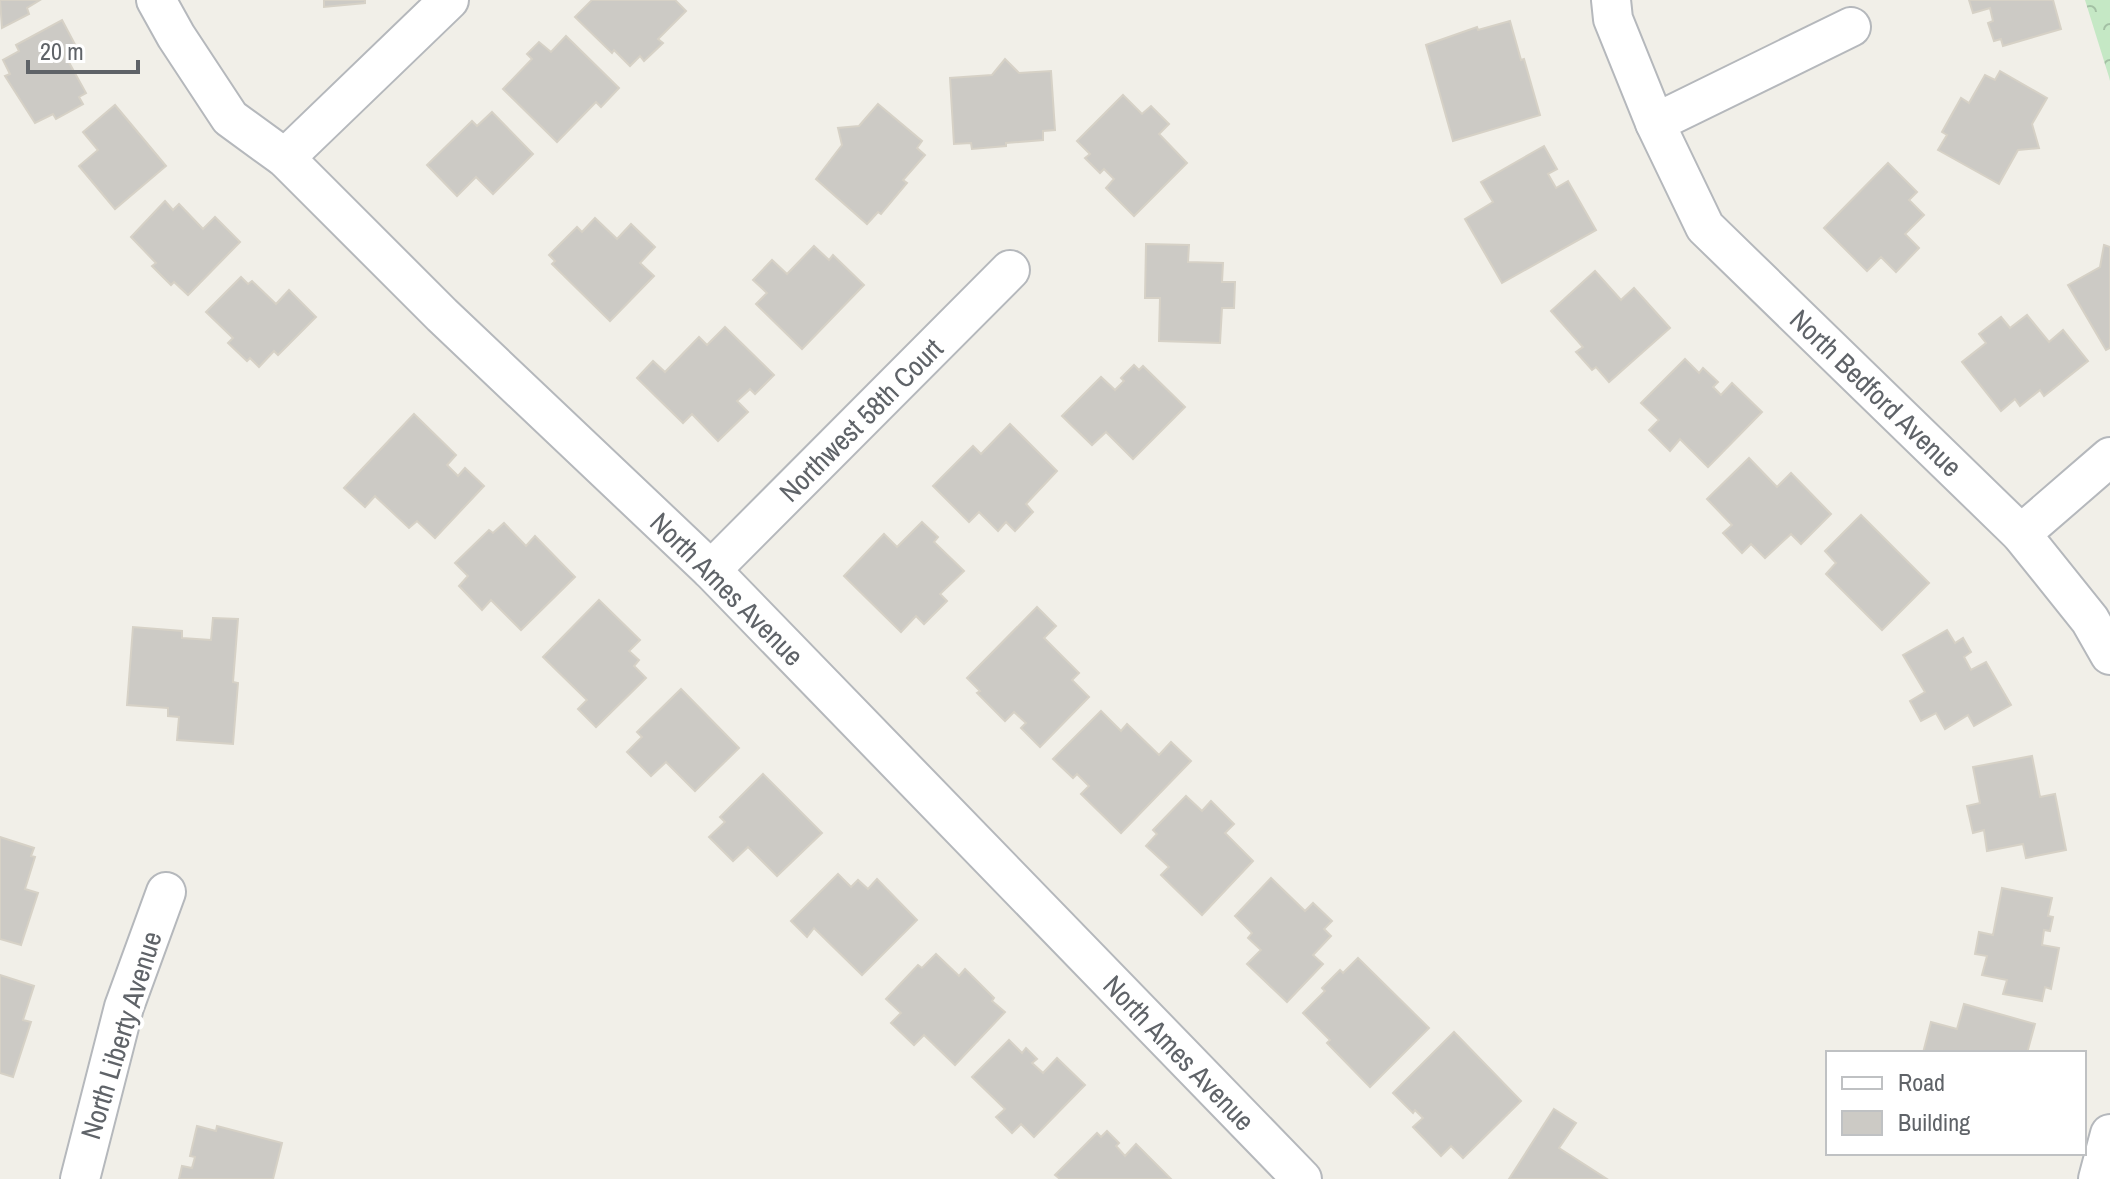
<svg xmlns="http://www.w3.org/2000/svg" width="2110" height="1179" viewBox="0 0 2110 1179" font-family="'Archivo Narrow',sans-serif">
  <style>
    .forest { fill: url(#forest-crowns) }
    .building { fill: #cccac5; stroke: #d6d1c6; stroke-width: 2 }
    .lines { fill: none; stroke-linecap: round; stroke-linejoin: round }
    .minor-casing { stroke: #b5b8bc; stroke-width: 42 }
    .minor { stroke: #fff; stroke-width: 38 }
    .labels { text-anchor: middle; stroke-width: 8; stroke-linejoin: round; paint-order: stroke }
    .street-label { font-size: 28px; fill: #5f6368; stroke: #fff }
  </style>
  <defs>
    <pattern id="forest-crowns" width="20" height="18" patternUnits="userSpaceOnUse" patternTransform="scale(2)"><rect width="20" height="18" fill="#c5e8c5"/><path d="M2 6a3 3 0 1 1 6 0M12 15a3 3 0 1 1 6 0" fill="none" stroke="#a3c0a4"/></pattern>
  </defs>
  <rect width="100%" height="100%" fill="#f1efe8"/>
  <path class="forest" d="M2085 0H2110V81L2109 77Z"/>
  <g class="building">
    <path d="M0 0H40L27 8 29 14 2 28Z"/>
    <path d="M324 0H365V3L324 7Z"/>
    <path d="M592 0H675L686 11 658 39 663 43 644 61 640 56 630 66 614 50 612 53 575 17Z"/>
    <path d="M1969 0H2053L2061 29 2003 46 2001 39 1994 41 1988 23 1993 21 1990 8 1973 13Z"/>
    <path d="M62 20 78 50 66 57 86 93 79 97 83 104 56 119 53 114 35 123 5 76 10 74 3 60 19 51 16 45Z"/>
    <path d="M1510 21 1521 60 1524 59 1540 115 1453 141 1426 45 1477 27 1478 30Z"/>
    <path d="M566 36 619 88 601 107 596 102 557 142 503 89 532 59 527 54 539 42 551 52Z"/>
    <path d="M1005 59 1019 73 1051 71 1055 130 1043 131V140L1006 143V146L972 149 971 143 954 144 950 78 992 75Z"/>
    <path d="M2000 71 2047 98 2032 124 2039 148 2018 150 1999 184 1938 150 1947 135 1942 132 1961 98 1969 103 1985 75 1995 80Z"/>
    <path d="M1123 95 1142 114 1151 106 1169 124 1159 134 1187 163 1134 216 1106 188 1114 179 1104 169 1100 173 1085 158 1090 154 1077 141Z"/>
    <path d="M878 104 922 141 917 148 925 155 903 180 907 183 881 214 878 212 867 224 816 179 842 145 838 128 859 126Z"/>
    <path d="M115 105 166 166 115 209 79 166 98 150 83 132Z"/>
    <path d="M492 112 533 154 493 194 476 177 457 196 427 165 472 121 477 126Z"/>
    <path d="M1544 146 1557 169 1548 174 1556 188 1568 181 1596 230 1502 283 1465 219 1493 202 1481 182Z"/>
    <path d="M1888 163 1917 192 1909 200 1924 215 1905 234 1919 248 1896 272 1881 257 1867 271 1824 228Z"/>
    <path d="M165 201 173 210 179 204 203 229 215 217 240 242 188 295 174 282 171 285 152 266 156 263 131 237Z"/>
    <path d="M595 218 617 239 631 224 655 247 640 263 654 276 610 321 552 264 555 261 549 255 577 227 582 232Z"/>
    <path d="M1146 244 1189 245 1188 262 1223 263 1222 282H1235L1234 308H1222L1220 343 1159 341 1160 298H1145Z"/>
    <path d="M2104 245 2110 247V348L2106 350 2068 285 2100 267Z"/>
    <path d="M814 246 829 260 833 255 864 285 802 349 756 304 767 293 753 280 772 260 787 274Z"/>
    <path d="M1595 271 1621 300 1634 288 1670 328 1609 382 1596 367 1592 370 1576 352 1583 347 1551 311Z"/>
    <path d="M241 277 248 284 252 281 276 304 289 290 316 317 278 355 274 351 259 367 250 358 247 361 228 343 233 338 206 312Z"/>
    <path d="M2027 315 2049 342 2063 330 2088 361 2044 396 2040 390 2020 406 2015 399 2001 411 1962 362 1986 343 1979 334 2001 317 2010 328Z"/>
    <path d="M725 327 774 375 755 394 750 389 737 401 748 412 718 441 692 414 683 423 637 378 653 361 665 372 699 337 707 345Z"/>
    <path d="M1685 359 1699 373 1703 368 1718 382 1713 387 1721 395 1732 383 1762 412 1708 467 1680 439 1670 451 1649 430 1659 420 1641 403Z"/>
    <path d="M1134 365 1139 370 1143 366 1185 407 1133 459 1106 432 1092 445 1062 416 1101 377 1115 390 1124 381 1121 378Z"/>
    <path d="M414 414 456 455 447 465 458 476 465 468 484 486 435 538 417 521 409 528 375 496 365 507 344 488Z"/>
    <path d="M1010 424 1057 471 1026 504 1033 512 1015 531 1006 522 998 531 979 512 969 522 933 486 973 446 981 454Z"/>
    <path d="M1749 458 1777 487 1791 473 1831 514 1801 544 1791 534 1765 558 1751 544 1742 553 1723 533 1732 525 1707 499Z"/>
    <path d="M1861 515 1929 583 1882 630 1826 574 1836 563 1825 551Z"/>
    <path d="M922 522 938 537 934 542 964 571 940 594 947 601 924 624 916 616 901 632 844 576 884 534 897 547Z"/>
    <path d="M504 523 526 546 535 536 575 577 521 630 491 600 482 610 459 586 468 576 455 563 489 530 493 533Z"/>
    <path d="M599 600 640 640 629 651 639 660 634 666 646 678 596 727 578 709 587 700 543 657Z"/>
    <path d="M1037 607 1056 626 1044 638 1079 673 1072 680 1089 697 1040 747 1021 728 1026 723 1014 712 1005 721 977 693 980 691 967 678Z"/>
    <path d="M213 618 238 619 233 682 238 683 233 744 177 740 179 717 168 716V708L127 705 133 627 182 631V638L211 640Z"/>
    <path d="M1947 630 1955 643 1963 638 1971 652 1964 657 1971 670 1986 662 2011 705 1974 726 1968 715 1945 729 1936 713 1921 721 1910 701 1925 692 1903 655Z"/>
    <path d="M681 689 739 748 695 791 666 762 651 776 627 752 642 737 637 732Z"/>
    <path d="M1101 711 1121 731 1127 724 1159 755 1171 742 1191 761 1121 833 1081 794 1089 786 1077 774 1073 778 1053 759Z"/>
    <path d="M2032 756 2040 797 2055 794 2066 850 2026 858 2023 844 1987 851 1984 830 1973 833 1967 806 1980 803 1973 767Z"/>
    <path d="M763 774 822 833 777 876 748 847 733 861 709 837 725 822 720 817Z"/>
    <path d="M1186 796 1202 811 1211 801 1234 824 1225 833 1253 861 1202 915 1161 875 1169 867 1146 846 1157 834 1153 830Z"/>
    <path d="M0 837 34 848 31 856 35 857 25 889 38 893 21 945 0 939Z"/>
    <path d="M838 874 851 887 858 880 868 889 877 879 917 920 862 975 814 928 807 937 791 921Z"/>
    <path d="M1271 878 1305 911 1313 903 1332 921 1324 929 1331 936 1313 955 1323 964 1287 1002 1247 964 1261 950 1248 938 1252 933 1235 916Z"/>
    <path d="M2002 888 2052 898 2048 916 2053 917 2050 931 2044 930 2042 945 2059 948 2051 989 2045 987 2042 1001 2003 994 2007 980 1982 975 1987 956 1975 954 1979 932 1993 935Z"/>
    <path d="M936 954 959 976 965 969 994 998 992 1001 1005 1012 955 1065 924 1035 914 1045 891 1023 901 1013 886 999 918 965 922 968Z"/>
    <path d="M1358 958 1429 1028 1370 1087 1327 1043 1330 1040 1303 1013 1325 991 1322 988 1340 970 1343 973Z"/>
    <path d="M0 975 34 986 23 1020 31 1022 13 1077 0 1073Z"/>
    <path d="M1964 1004 2035 1024 2027 1053H1923L1931 1022 1957 1029Z"/>
    <path d="M1454 1032 1521 1101 1463 1158 1451 1146 1441 1156 1413 1127 1423 1118 1415 1110 1413 1113 1393 1093Z"/>
    <path d="M1009 1040 1022 1053 1026 1048 1037 1059 1032 1063 1043 1073 1057 1058 1085 1085 1034 1137 1021 1124 1012 1133 996 1117 1005 1109 972 1077Z"/>
    <path d="M1554 1109 1576 1123 1559 1148 1607 1179H1509Z"/>
    <path d="M197 1126 216 1131 217 1126 282 1143 273 1179H179L182 1166 192 1168 195 1157 190 1156Z"/>
    <path d="M1107 1131 1119 1143 1116 1146 1125 1156 1136 1144 1171 1179H1060L1055 1175 1097 1133 1101 1137Z"/>
  </g>
  <g class="lines">
    <g class="minor-casing">
      <g id="minor">
        <path d="M156 0 176 36 230 118 285 158 442 315 711 570 1302 1179"/>
        <path d="M1611 0 1613 19 1655 123 1705 227 2021 534 2090 620 2110 655"/>
        <path d="M1655 123 1851 27"/>
        <path d="M285 158 449 0"/>
        <path d="M2021 534 2110 457"/>
        <path d="M711 570 1010 270"/>
        <path d="M80 1179 124 1007 166 892"/>
        <path d="M2098 1179 2110 1134"/>
      </g>
    </g>
    <use href="#minor" class="minor"/>
  </g>
  <g class="labels">
    <g class="street-label">
      <text transform="translate(1876 393) rotate(44)" y="10">North Bedford Avenue</text>
      <text transform="translate(861 420) rotate(-45)" y="10">Northwest 58th Court</text>
      <text transform="translate(727 589) rotate(45)" y="10">North Ames Avenue</text>
      <text transform="translate(121 1035) rotate(-73)" y="10">North Liberty Avenue</text>
      <text transform="translate(1179 1053) rotate(46)" y="10">North Ames Avenue</text>
    </g>
  </g>
  <rect x="1826" y="1051" width="260" height="104" fill="#ffffff" stroke="#bfc1c3" stroke-width="2"/>
  <rect x="1842" y="1077" width="40" height="12" fill="#ffffff" stroke="#bfc1c3" stroke-width="2"/>
  <text x="1898" y="1091" font-size="24" fill="#5f6368">Road</text>
  <rect x="1842" y="1111" width="40" height="24" fill="#cccac5" stroke="#bfc1c3" stroke-width="2"/>
  <text x="1898" y="1131" font-size="24" fill="#5f6368">Building</text>
  <path d="M28 60v12h110v-12" fill="none" stroke="#5f6368" stroke-width="4"/>
  <text x="40" y="60" font-size="24" fill="#5f6368" stroke="#ffffff" stroke-width="6" paint-order="stroke">20 m</text>
</svg>
